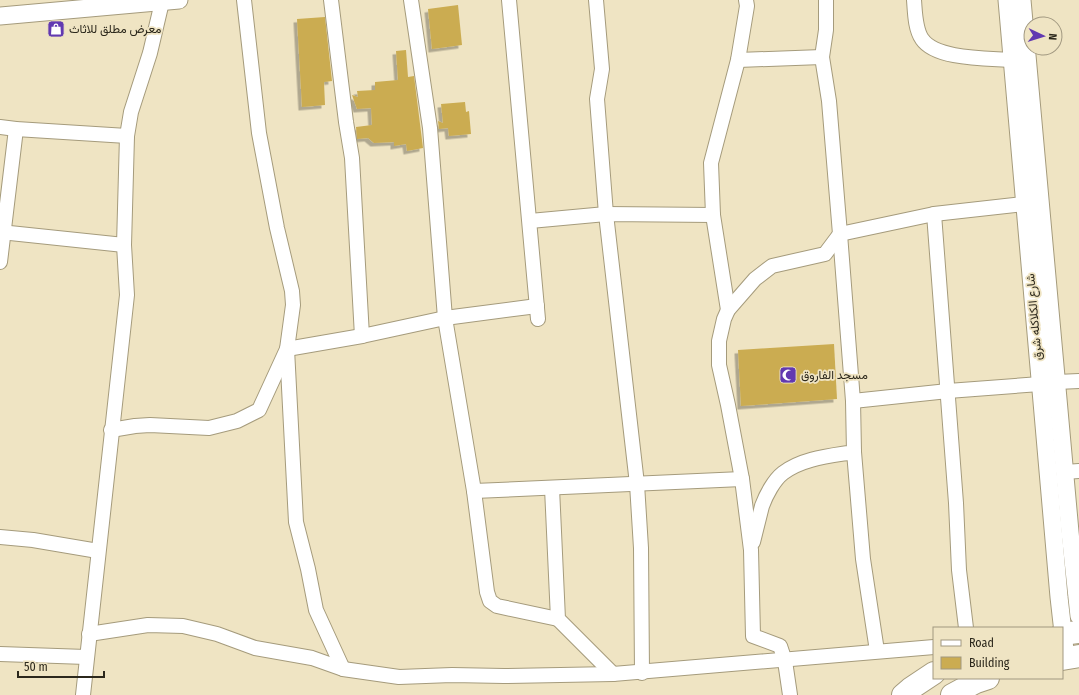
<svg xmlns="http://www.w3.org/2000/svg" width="1079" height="695" viewBox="0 0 1079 695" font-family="'Fira Sans Condensed',Vazirmatn,sans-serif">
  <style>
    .building { fill: #cbac51; filter: url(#shadow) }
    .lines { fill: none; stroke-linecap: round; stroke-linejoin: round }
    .minor-casing { stroke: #a59b7c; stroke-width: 16 }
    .tertiary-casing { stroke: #a59b7c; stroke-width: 19 }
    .trunk-casing { stroke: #a59b7c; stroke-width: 24 }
    .minor { stroke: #fff; stroke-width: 14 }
    .tertiary { stroke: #fff; stroke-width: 17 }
    .trunk { stroke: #fff; stroke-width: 22 }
    .labels { text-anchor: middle; stroke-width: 3.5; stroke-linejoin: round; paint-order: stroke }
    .poi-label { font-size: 12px; fill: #2b271b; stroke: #efe4c3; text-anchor: start }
    .street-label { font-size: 12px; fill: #2b271b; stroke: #efe4c3 }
  </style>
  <defs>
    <filter id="shadow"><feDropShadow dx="-3.5" dy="3.5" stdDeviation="0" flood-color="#0004"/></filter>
  </defs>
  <rect width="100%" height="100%" fill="#efe4c3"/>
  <g class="building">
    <path d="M458 5 462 45 432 49 428 9Z"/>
    <path d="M325 17 332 81 324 82 325 105 302 107 297 19Z"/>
    <path d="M406 50 408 77 414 76 423 148 407 151 406 144 394 146V142L374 143 368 138 357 139 356 127 372 125 371 108 357 109 352 95 358 97 357 91 375 90V82L398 80 396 51Z"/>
    <path d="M465 102 466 112 469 111 471 134 449 136 448 128 439 129 438 121 443 123 441 104Z"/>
    <path d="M834 344 837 399 741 406 738 350Z"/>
  </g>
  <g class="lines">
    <g class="minor-casing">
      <g id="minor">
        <path d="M244 0 259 133 277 228 292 291 293 305 287 349 296 522 308 569 316 610 343 669"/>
        <path d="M331 0 346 122 352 158 362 336"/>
        <path d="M411 0 430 128 445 318 474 491 487 592 490 601 497 606 558 619"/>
        <path d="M509 0 538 319"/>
        <path d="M596 0 602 69 597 99 606 214 637 484 641 548 642 673"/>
        <path d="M914 0C915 12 915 29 922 39 936 60 989 58 1012 60"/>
        <path d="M738 60 822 57"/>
        <path d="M0 127 16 129 127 136"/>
        <path d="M934 214 956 503 959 570 966 628"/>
        <path d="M530 221 606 214 713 215"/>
        <path d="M0 232 124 245"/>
        <path d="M0 262 16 129"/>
        <path d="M728 310 713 215 711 163 738 60 747 6 746 0"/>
        <path d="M1057 382 1079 381"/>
        <path d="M853 401 948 391 1040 384"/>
        <path d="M111 430 135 426 150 425 209 428 237 421 259 410 287 349 362 336 445 318 537 306"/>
        <path d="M854 452 863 559 877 651"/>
        <path d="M1065 472 1079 471"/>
        <path d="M552 488 558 619 613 674"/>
        <path d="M474 491 742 479"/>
        <path d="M0 537 33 540 98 551"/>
        <path d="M753 542C756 530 759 518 762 506 766 495 774 480 783 473 803 458 830 456 854 452L853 401 840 234 829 101 822 57 826 30V0"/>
        <path d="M89 634 148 625 183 626 217 634 255 648 312 658 343 669 399 677 452 675 504 676 613 674 934 647"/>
        <path d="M0 654 86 657"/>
        <path d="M83 695 127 295 124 245 127 136 131 112 150 53 162 2"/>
        <path d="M790 695 785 661 780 646 753 636 751 550 742 479 728 405 719 365V341L724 319 728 310 755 279 772 266 825 254 840 234 934 214 1024 204"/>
      </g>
    </g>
    <g class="tertiary-casing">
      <g id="tertiary">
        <path d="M1007 0 1059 597 1066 659"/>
        <path d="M1022 0 1070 532 1079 616"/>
        <path d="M0 16 179 0"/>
      </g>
    </g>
    <g class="trunk-casing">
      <g id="trunk">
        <path d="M1062 634 1079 632"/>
        <path d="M1062 659 1079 656"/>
        <path d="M903 695 910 689 934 673"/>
        <path d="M952 695 976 682 988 678"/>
      </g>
    </g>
    <use href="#minor" class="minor"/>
    <use href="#tertiary" class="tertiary"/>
    <use href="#trunk" class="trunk"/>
  </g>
  <defs>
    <g id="shop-square" transform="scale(0.9)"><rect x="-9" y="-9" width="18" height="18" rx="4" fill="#6239b1" stroke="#efe4c3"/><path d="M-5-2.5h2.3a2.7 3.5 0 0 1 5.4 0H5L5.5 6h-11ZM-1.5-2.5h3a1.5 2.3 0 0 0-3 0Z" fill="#fff"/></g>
    <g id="mosque-square" transform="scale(0.9)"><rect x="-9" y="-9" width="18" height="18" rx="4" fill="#6239b1" stroke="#efe4c3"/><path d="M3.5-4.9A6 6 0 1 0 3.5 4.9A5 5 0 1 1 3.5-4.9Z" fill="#fff"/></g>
  </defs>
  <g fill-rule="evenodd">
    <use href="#shop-square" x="56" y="29"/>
    <use href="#mosque-square" x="788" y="375"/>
  </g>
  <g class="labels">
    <g class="poi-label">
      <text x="69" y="33">معرض مطلق للاثاث</text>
      <text x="801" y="379">مسجد الفاروق</text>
    </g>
    <g class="street-label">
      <text transform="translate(1034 317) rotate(-95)" y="4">شارع الكلاكله شرق</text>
    </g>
  </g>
  <rect x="933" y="627" width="130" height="52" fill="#efe4c3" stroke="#a19880"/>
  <rect x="941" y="640" width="20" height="6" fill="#ffffff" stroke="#a19880"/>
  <text x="969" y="647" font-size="12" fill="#2b271b">Road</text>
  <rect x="941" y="657" width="20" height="12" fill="#cbac51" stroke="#a19880"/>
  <text x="969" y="667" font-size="12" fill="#2b271b">Building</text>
  <g transform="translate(1043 36) rotate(94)"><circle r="19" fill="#efe4c3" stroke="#a19880"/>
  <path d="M0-3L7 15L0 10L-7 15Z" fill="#6239b1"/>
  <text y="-6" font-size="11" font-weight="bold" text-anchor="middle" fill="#2b271b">N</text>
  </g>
  <path d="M18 671v6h86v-6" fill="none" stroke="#2b271b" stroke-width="2"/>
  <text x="24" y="671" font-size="12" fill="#2b271b" stroke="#efe4c3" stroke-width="3" paint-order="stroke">50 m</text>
</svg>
